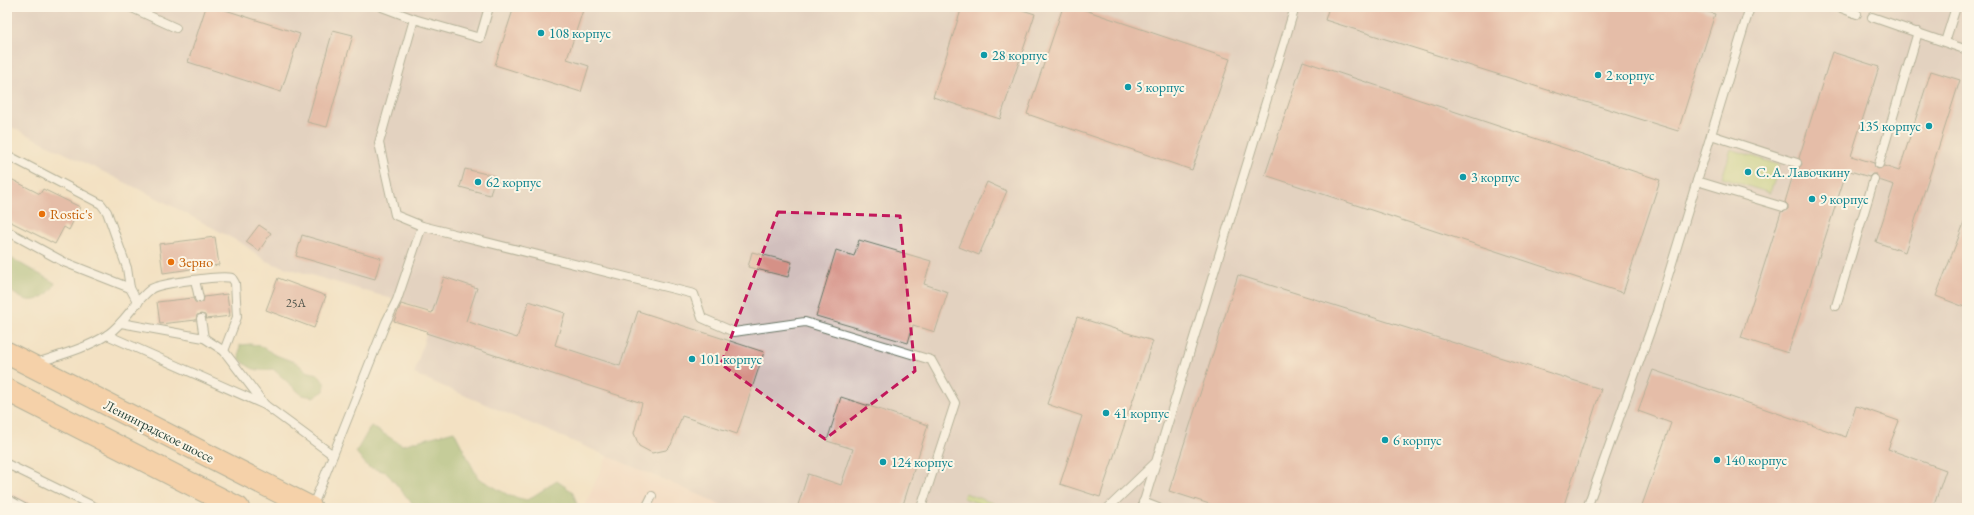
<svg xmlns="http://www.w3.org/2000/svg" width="1974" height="515" viewBox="0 0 1974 515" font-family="'EB Garamond',serif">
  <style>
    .built { fill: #f5d2c2 }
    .industrial { fill: #d1bfbd }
    .green { fill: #b3ce74; stroke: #698654 }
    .forest { fill: #8eb166; stroke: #56774d }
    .building { fill: #d59187 }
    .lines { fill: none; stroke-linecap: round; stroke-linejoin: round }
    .service-casing { stroke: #697666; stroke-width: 10 }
    .trunk-casing { stroke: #697666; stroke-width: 24 }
    .service { stroke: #fff; stroke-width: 8 }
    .trunk { stroke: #f8bd89; stroke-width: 22 }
    .marked { fill: none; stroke: #c2185b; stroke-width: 3; stroke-dasharray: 8 5; stroke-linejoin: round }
    .culture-dot { fill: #0f9aa8; stroke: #fcf5e5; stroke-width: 1.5 }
    .food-dot { fill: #e8710a; stroke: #fcf5e5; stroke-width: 1.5 }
    .labels { text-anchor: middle; stroke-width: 4; stroke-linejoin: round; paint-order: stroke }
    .number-label { font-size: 12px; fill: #4c5249 }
    .culture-label { font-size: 14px; fill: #0d838f; stroke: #fcf5e5; text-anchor: start }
    .food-label { font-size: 14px; fill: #c56008; stroke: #fcf5e5; text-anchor: start }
    .street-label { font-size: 14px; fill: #1f3d34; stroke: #fcf5e5 }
  </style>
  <rect width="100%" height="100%" fill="#fcf5e5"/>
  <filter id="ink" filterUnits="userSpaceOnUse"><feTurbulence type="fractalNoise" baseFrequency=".025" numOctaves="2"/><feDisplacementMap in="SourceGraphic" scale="8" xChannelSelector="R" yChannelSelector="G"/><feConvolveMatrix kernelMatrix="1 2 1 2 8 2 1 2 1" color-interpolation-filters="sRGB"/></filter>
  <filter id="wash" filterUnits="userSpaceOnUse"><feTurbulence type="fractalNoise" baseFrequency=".012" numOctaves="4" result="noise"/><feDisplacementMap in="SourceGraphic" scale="16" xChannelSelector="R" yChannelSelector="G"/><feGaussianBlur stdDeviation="0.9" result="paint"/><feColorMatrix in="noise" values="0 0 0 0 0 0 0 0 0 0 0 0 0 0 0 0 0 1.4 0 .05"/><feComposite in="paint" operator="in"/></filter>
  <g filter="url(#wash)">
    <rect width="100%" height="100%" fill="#f3e1c3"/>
    <g class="built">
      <path d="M607 456 702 496 726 508H584Z"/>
      <path d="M7 490 42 508H7Z"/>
    </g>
    <path class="industrial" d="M7 7H1967V508H726L702 496 414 374 433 311 274 264 266 261 243 244 155 197 7 125Z"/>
    <g class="green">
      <path d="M1731 149 1779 165 1770 193 1722 178Z"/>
      <path d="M965 493 1006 508H991L963 498Z"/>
    </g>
    <g class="forest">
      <path d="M7 256 55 283C51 294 37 304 24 299 18 297 12 292 7 288Z"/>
      <path d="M251 344 264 347 273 354 297 363 306 371 318 374 325 384 324 391 314 397 302 395 273 369C258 372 250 370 239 358L240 345Z"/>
      <path d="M371 426 402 445 454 431 478 478 510 496 527 500 557 481 573 492 578 508H420L410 501 386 472 368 467 356 452Z"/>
    </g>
    <g id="blocks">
      <g class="building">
        <path d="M206 7H216L300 34 281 92 188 62Z"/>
        <path d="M514 7H584L567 59 589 66 581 92 495 65Z"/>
        <path d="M962 7H1013L1035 14 1000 119 933 97Z"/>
        <path d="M1063 7H1076L1230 59 1192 170 1027 114Z"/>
        <path d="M1329 7H1692L1715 14 1678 131 1325 20Z"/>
        <path d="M333 30 353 35 327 127 307 122Z"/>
        <path d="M1832 52 1879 67 1851 156 1874 163 1875 167 1878 169 1884 166 1899 171 1931 71 1960 80 1905 252 1876 242 1894 185 1879 180 1876 174H1872L1869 177 1847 170 1788 353 1741 338 1781 212 1788 209V205L1785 202 1795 168 1800 167 1802 164 1799 158Z"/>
        <path d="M1303 61 1660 180 1623 293 1265 175Z"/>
        <path d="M465 169 495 176 490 195 460 187Z"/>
        <path d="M7 177 40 194 43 189 80 207 69 230 64 227 55 244 7 220Z"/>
        <path d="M987 182 1007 191 979 255 959 247Z"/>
        <path d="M1966 218H1967V308L1936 296Z"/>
        <path d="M259 225 271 233 259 251 246 242Z"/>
        <path d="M302 235 381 258 375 279 296 256Z"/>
        <path d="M215 237 219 265 163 273 159 244Z"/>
        <path d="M859 240 931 261 924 284 948 292 935 332 913 325 908 343 816 316 836 250 854 256Z"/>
        <path d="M752 252 792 262 788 277 748 267Z"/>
        <path d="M1238 275 1601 389 1563 508H1222L1169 491Z"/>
        <path d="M444 277 477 288 466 321 517 338 529 301 565 313 555 345 620 366 638 311 764 352 737 434 682 416 671 445 666 450 652 453 639 446 634 433 642 403 426 333 427 331 394 321 401 304 432 313Z"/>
        <path d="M278 278 326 296 314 328 266 310Z"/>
        <path d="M227 294 230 316 206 319 205 315 201 314 197 315 196 320 160 324 157 302 193 298 195 302 200 303 203 302 204 297Z"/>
        <path d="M1077 317 1153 341 1100 497 1060 484 1082 416 1047 404Z"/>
        <path d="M1653 370 1846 437 1856 406 1899 421 1888 449 1946 470 1933 508H1641L1671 423 1638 411Z"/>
        <path d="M841 397 928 425 902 508H797L808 474 841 485 853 449 827 441Z"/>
      </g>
    </g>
  </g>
  <g filter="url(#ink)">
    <use href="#blocks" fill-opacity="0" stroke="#697666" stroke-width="1"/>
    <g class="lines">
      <g class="service-casing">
        <g id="service">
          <path d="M130 7 176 28"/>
          <path d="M382 7 414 19 379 143 395 215 422 226 694 294 702 318 734 332 805 322 931 360 955 403 921 508"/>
          <path d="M1839 7 1857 14"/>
          <path d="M1872 17 1967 50"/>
          <path d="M414 19 480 38 489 7"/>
          <path d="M1945 42 1956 7"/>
          <path d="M1711 135 1797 163"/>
          <path d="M7 155 101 204 107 212 127 268 130 288 138 303"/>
          <path d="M1879 164 1918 32"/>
          <path d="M1697 181 1783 207"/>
          <path d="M7 231 64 262 130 288"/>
          <path d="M195 280 199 298"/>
          <path d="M1836 306 1874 179"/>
          <path d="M201 319 204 338 224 351"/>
          <path d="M121 323 204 338"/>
          <path d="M107 335 265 405"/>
          <path d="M36 363C60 355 85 349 107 335 125 323 134 302 151 289 160 283 222 275 232 278L235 283 237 317 224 351 265 405 333 455"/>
          <path d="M7 464 97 508"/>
          <path d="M7 499 24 508"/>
          <path d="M1143 502 1158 508"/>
          <path d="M312 508 386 322 397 300 422 226"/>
          <path d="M646 508 652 496"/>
          <path d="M1108 508 1155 463"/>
          <path d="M1142 508 1295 7"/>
          <path d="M1587 508 1657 312 1750 7"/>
        </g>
      </g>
      <g class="trunk-casing">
        <g id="trunk">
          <path d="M7 353 311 508"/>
          <path d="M7 390 238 508"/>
        </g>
      </g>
      <use href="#service" class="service"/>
      <use href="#trunk" class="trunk"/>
    </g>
  </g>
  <path d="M0 0H1974V515H0ZM778 212 900 216 915 371 825 439 721 364Z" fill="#f3e1c3" fill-opacity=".55" fill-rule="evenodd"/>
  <path class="marked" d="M778 212 900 216 915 371 825 439 721 364Z"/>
  <g class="culture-dot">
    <circle cx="541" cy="33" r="4"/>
    <circle cx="984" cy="55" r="4"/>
    <circle cx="1598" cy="75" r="4"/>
    <circle cx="1128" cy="87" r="4"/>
    <circle cx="1929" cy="126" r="4"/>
    <circle cx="1748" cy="172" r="4"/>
    <circle cx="1463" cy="177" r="4"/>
    <circle cx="478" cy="182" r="4"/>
    <circle cx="1812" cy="199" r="4"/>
    <circle cx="692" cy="359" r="4"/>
    <circle cx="1106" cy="413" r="4"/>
    <circle cx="1385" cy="440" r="4"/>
    <circle cx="1717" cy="460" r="4"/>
    <circle cx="883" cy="462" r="4"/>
  </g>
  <g class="food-dot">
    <circle cx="42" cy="214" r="4"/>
    <circle cx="171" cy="262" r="4"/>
  </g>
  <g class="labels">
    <g class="number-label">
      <text x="296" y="307">25А</text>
    </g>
    <g class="culture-label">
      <text x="549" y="38">108 корпус</text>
      <text x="992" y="60">28 корпус</text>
      <text x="1606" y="80">2 корпус</text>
      <text x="1136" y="92">5 корпус</text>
      <text x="1921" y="131" text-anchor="end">135 корпус</text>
      <text x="1756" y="177">С. А. Лавочкину</text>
      <text x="1471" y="182">3 корпус</text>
      <text x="486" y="187">62 корпус</text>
      <text x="1820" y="204">9 корпус</text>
      <text x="700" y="364">101 корпус</text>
      <text x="1114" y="418">41 корпус</text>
      <text x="1393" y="445">6 корпус</text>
      <text x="1725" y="465">140 корпус</text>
      <text x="891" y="467">124 корпус</text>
    </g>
    <g class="food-label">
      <text x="50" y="219">Rostic's</text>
      <text x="179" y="267">Зерно</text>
    </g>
    <g class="street-label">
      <text transform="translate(159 431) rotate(27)" y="5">Ленинградское шоссе</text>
    </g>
  </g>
  <rect width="1974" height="515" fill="none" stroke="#fcf5e5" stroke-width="24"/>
</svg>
